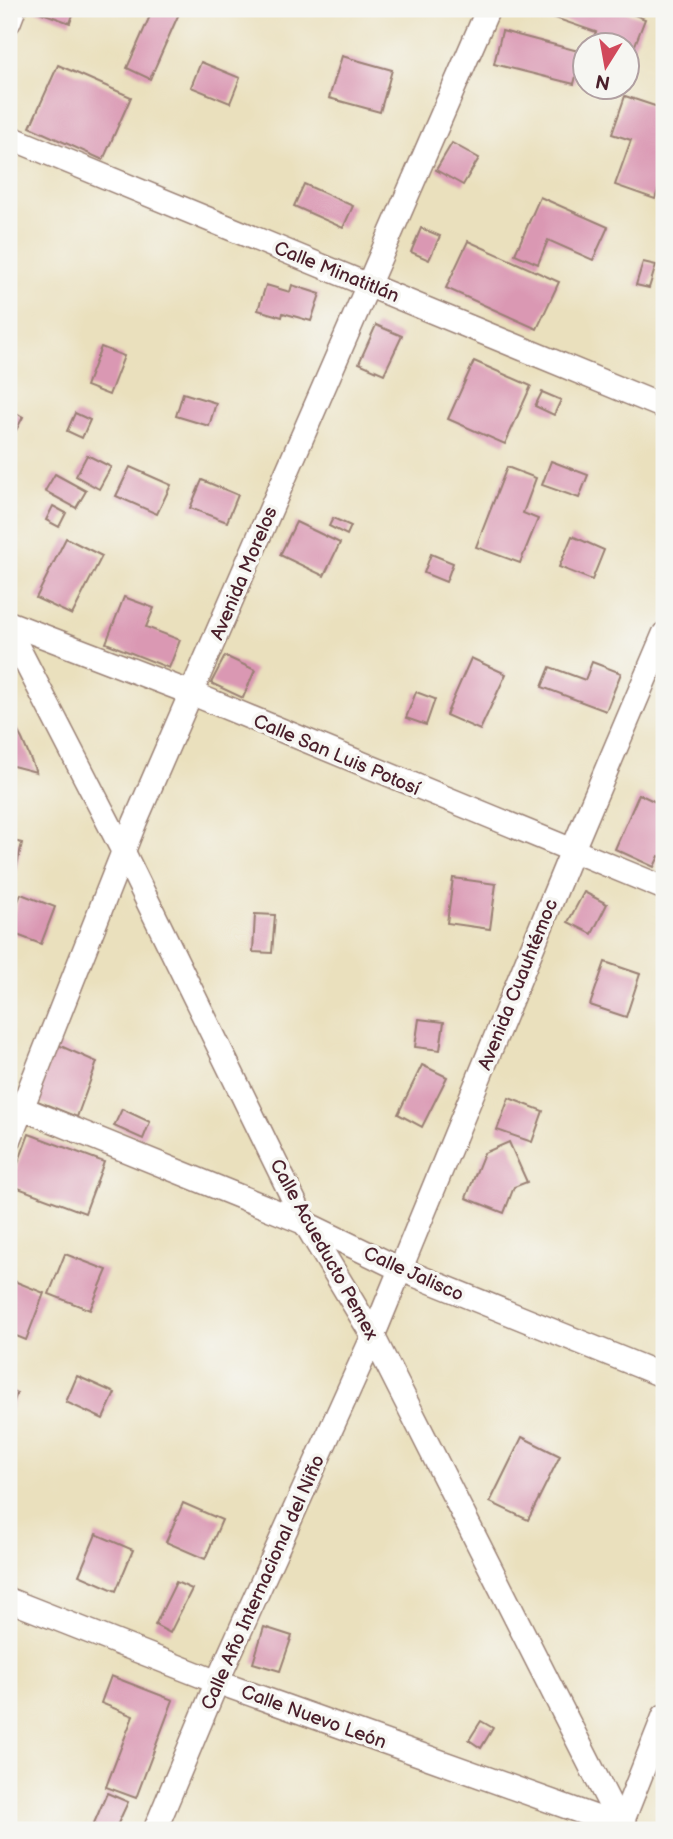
<svg xmlns="http://www.w3.org/2000/svg" width="673" height="1839" viewBox="0 0 673 1839" font-family="'Balsamiq Sans',sans-serif">
  <style>
    .building { fill: #da98b3 }
    .lines { fill: none; stroke-linecap: round; stroke-linejoin: round }
    .minor-casing { stroke: #9a8074; stroke-width: 26 }
    .minor { stroke: #fff; stroke-width: 23 }
    .labels { text-anchor: middle; stroke-width: 7; stroke-linejoin: round; paint-order: stroke }
    .street-label { font-size: 19px; fill: #4a1f2b; stroke: #f6f6f2 }
  </style>
  <rect width="100%" height="100%" fill="#f6f6f2"/>
  <filter id="ink" filterUnits="userSpaceOnUse"><feTurbulence type="fractalNoise" baseFrequency=".0143" numOctaves="2"/><feDisplacementMap in="SourceGraphic" scale="14" xChannelSelector="R" yChannelSelector="G"/><feConvolveMatrix kernelMatrix="1 2 1 2 8 2 1 2 1" color-interpolation-filters="sRGB"/></filter>
  <filter id="wash" filterUnits="userSpaceOnUse"><feTurbulence type="fractalNoise" baseFrequency=".00686" numOctaves="4" result="noise"/><feDisplacementMap in="SourceGraphic" scale="28" xChannelSelector="R" yChannelSelector="G"/><feGaussianBlur stdDeviation="1.57" result="paint"/><feColorMatrix in="noise" values="0 0 0 0 0 0 0 0 0 0 0 0 0 0 0 0 0 1.4 0 .05"/><feComposite in="paint" operator="in"/></filter>
  <g filter="url(#wash)">
    <rect width="100%" height="100%" fill="#eae0bd"/>
    <g id="blocks">
      <g class="building">
        <path d="M31 9H75L70 23Z"/>
        <path d="M153 9H181L150 79 127 68Z"/>
        <path d="M555 9H619L645 19 628 63V46H590L596 32 552 17Z"/>
        <path d="M502 31 582 52 574 84 494 64Z"/>
        <path d="M342 56 392 70 380 112 329 98Z"/>
        <path d="M201 62 240 78 230 103 191 87Z"/>
        <path d="M58 65 131 97 103 160 30 127Z"/>
        <path d="M625 96 664 109V172L655 199 615 185 631 140 612 134Z"/>
        <path d="M452 143 479 158 463 185 436 170Z"/>
        <path d="M304 184 353 206 343 228 294 206Z"/>
        <path d="M540 197 608 227 593 260 548 240 538 264 515 254Z"/>
        <path d="M421 228 440 236 429 260 411 252Z"/>
        <path d="M468 241 559 282 537 329 446 288Z"/>
        <path d="M643 262 656 265 649 288 636 285Z"/>
        <path d="M266 285 290 292 292 285 320 294 311 321 283 313 282 317 258 310Z"/>
        <path d="M376 325 402 336 384 374 359 363Z"/>
        <path d="M101 347 124 356 109 395 86 386Z"/>
        <path d="M474 361 531 386 505 444 448 419Z"/>
        <path d="M542 392 561 400 554 415 535 406Z"/>
        <path d="M183 393 216 403 209 426 176 416Z"/>
        <path d="M9 409 23 417 9 444Z"/>
        <path d="M75 413 90 420 82 438 67 431Z"/>
        <path d="M87 455 111 467 99 489 76 476Z"/>
        <path d="M551 461 588 475 579 498 542 485Z"/>
        <path d="M130 467 171 485 157 514 116 496Z"/>
        <path d="M507 467 536 478 523 513 538 519 520 563 476 547Z"/>
        <path d="M55 474 86 491 76 508 45 491Z"/>
        <path d="M202 480 238 495 227 522 190 508Z"/>
        <path d="M53 506 66 513 59 527 46 520Z"/>
        <path d="M333 518 351 526 347 535 329 526Z"/>
        <path d="M296 522 340 543 324 576 280 555Z"/>
        <path d="M572 536 604 550 592 580 559 567Z"/>
        <path d="M66 538 102 556 72 615 36 598Z"/>
        <path d="M431 554 453 563 446 582 424 573Z"/>
        <path d="M124 597 154 608 146 627 180 640 169 668 106 643Z"/>
        <path d="M225 656 255 670 243 698 211 683Z"/>
        <path d="M471 658 506 674 480 730 446 715Z"/>
        <path d="M592 662 621 673 606 711 542 687 550 667 585 680Z"/>
        <path d="M416 692 435 699 426 725 406 718Z"/>
        <path d="M9 716 22 739 36 772 9 765Z"/>
        <path d="M639 794 664 806V858L659 856 654 867 615 849Z"/>
        <path d="M9 840 22 843 12 887 9 886Z"/>
        <path d="M453 878 496 884 490 929 447 923Z"/>
        <path d="M584 892 607 904 592 934 568 922Z"/>
        <path d="M21 894 55 907 41 944 9 932V924Z"/>
        <path d="M255 914 275 915 272 953 253 952Z"/>
        <path d="M605 962 640 974 626 1017 590 1005Z"/>
        <path d="M419 1019 444 1022 440 1050 415 1047Z"/>
        <path d="M56 1044 97 1062 77 1117 35 1100Z"/>
        <path d="M422 1065 447 1077 422 1127 398 1114Z"/>
        <path d="M509 1098 543 1111 532 1142 497 1130Z"/>
        <path d="M122 1109 150 1122 143 1139 114 1126Z"/>
        <path d="M29 1134 104 1162 85 1213 10 1185Z"/>
        <path d="M509 1142 527 1182 514 1187 504 1213 466 1198 484 1153Z"/>
        <path d="M65 1254 107 1270 90 1310 49 1294Z"/>
        <path d="M9 1279 44 1293 26 1340 9 1333Z"/>
        <path d="M77 1376 115 1393 103 1419 66 1402Z"/>
        <path d="M9 1390 17 1393 9 1414Z"/>
        <path d="M522 1437 560 1456 528 1520 490 1502Z"/>
        <path d="M183 1503 222 1520 205 1559 166 1542Z"/>
        <path d="M96 1534 133 1550 116 1591 79 1575Z"/>
        <path d="M176 1582 192 1589 170 1633 155 1625Z"/>
        <path d="M264 1627 292 1636 280 1671 253 1663Z"/>
        <path d="M111 1676 173 1700 136 1798 106 1787 133 1716 101 1703Z"/>
        <path d="M481 1721 493 1728 481 1748 469 1740Z"/>
        <path d="M107 1793 128 1802 115 1830H91Z"/>
      </g>
    </g>
  </g>
  <g filter="url(#ink)">
    <use href="#blocks" fill-opacity="0" stroke="#9a8074" stroke-width="2"/>
    <g class="lines">
      <g class="minor-casing">
        <g id="minor">
          <path d="M9 22 14 9"/>
          <path d="M9 137 664 407"/>
          <path d="M9 623 191 693 664 888"/>
          <path d="M9 630 123 851 305 1223 373 1336 623 1830"/>
          <path d="M9 1103 305 1223 400 1269 664 1376"/>
          <path d="M9 1141 135 822 488 9"/>
          <path d="M9 1600 217 1682 626 1828"/>
          <path d="M155 1830 217 1682 373 1336 572 851 664 634"/>
          <path d="M619 1830 664 1716"/>
        </g>
      </g>
      <use href="#minor" class="minor"/>
    </g>
  </g>
  <g class="labels">
    <g class="street-label">
      <text transform="translate(337 271) rotate(22)" y="7">Calle Minatitlán</text>
      <text transform="translate(243 573) rotate(-67)" y="7">Avenida Morelos</text>
      <text transform="translate(337 754) rotate(23)" y="7">Calle San Luis Potosí</text>
      <text transform="translate(517 984) rotate(-68)" y="7">Avenida Cuauhtémoc</text>
      <text transform="translate(325 1249) rotate(61)" y="7">Calle Acueducto Pemex</text>
      <text transform="translate(414 1273) rotate(24)" y="7">Calle Jalisco</text>
      <text transform="translate(262 1582) rotate(-66)" y="7">Calle Año Internacional del Niño</text>
      <text transform="translate(314 1716) rotate(20)" y="7">Calle Nuevo León</text>
    </g>
  </g>
  <rect width="673" height="1839" fill="none" stroke="#f6f6f2" stroke-width="35"/>
  <g transform="translate(606 66) rotate(191)"><circle r="33" fill="#f6f6f2" stroke="#b1a0a2" stroke-width="2"/>
  <path d="M0-5L12 26L0 18L-12 26Z" fill="#d1495b"/>
  <text y="-10" font-size="19" font-weight="bold" text-anchor="middle" fill="#4a1f2b">N</text>
  </g>
</svg>
